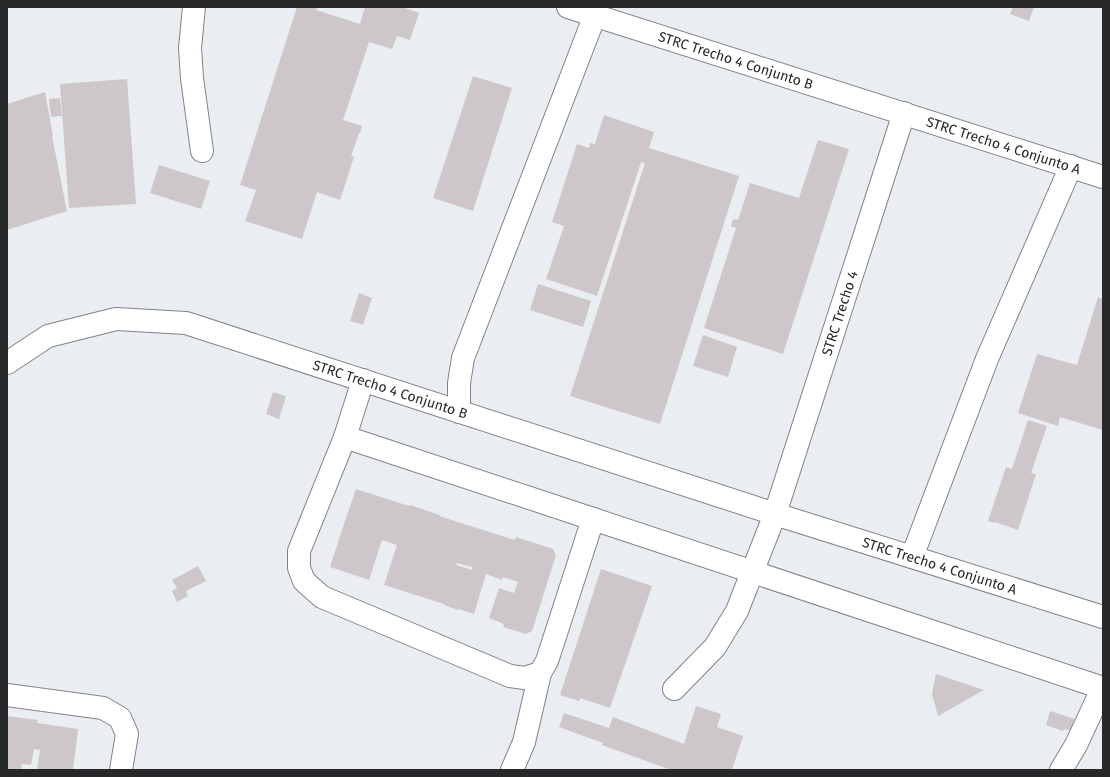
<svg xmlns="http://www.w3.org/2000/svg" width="1110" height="777" viewBox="0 0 1110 777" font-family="'Fira Sans',sans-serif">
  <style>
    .building { fill: #cdc7ca; fill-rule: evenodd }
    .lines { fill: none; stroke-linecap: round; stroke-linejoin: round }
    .minor-casing { stroke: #818388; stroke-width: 24 }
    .minor { stroke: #fff; stroke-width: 22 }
    .labels { text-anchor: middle; stroke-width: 3; stroke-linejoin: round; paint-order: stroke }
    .street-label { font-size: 14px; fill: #27282a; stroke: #f8faff }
  </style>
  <rect width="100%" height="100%" fill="#eaedf2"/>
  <g class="building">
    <path d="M297 7H317L316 10 360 24 365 7H402L419 13 410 40 397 36 392 49 369 42 343 120 362 126 360 133H359L351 156 354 157 340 200 317 192 302 239 245 221 256 190 240 185Z"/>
    <path d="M1013 7H1034L1029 21 1010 14Z"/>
    <path d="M473 76 512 88 473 211 433 198Z"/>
    <path d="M127 79 136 204 69 208 60 84Z"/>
    <path d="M45 92 53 136H52L67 211 7 230V104Z"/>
    <path d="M60 98 62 116 51 117 49 99Z"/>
    <path d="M604 115 654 132 649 148 739 176 660 424 570 396 645 163 641 162 597 296 546 279 564 226 552 222 577 144 589 148 590 143 595 144Z"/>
    <path d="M818 140 849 149 783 354 704 328 736 228 731 226 733 219 738 220 750 183 799 198Z"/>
    <path d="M159 165 210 181 201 209 150 193Z"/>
    <path d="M538 284 591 301 583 327 530 310Z"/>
    <path d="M359 293 372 298 363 325 350 321Z"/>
    <path d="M1098 297 1103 299V430L1060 417 1058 426 1018 413 1037 354 1077 365Z"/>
    <path d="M703 335 737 347 728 377 693 366Z"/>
    <path d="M273 392 286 396 279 419 266 414Z"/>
    <path d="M1028 420 1047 426 1031 473 1036 474 1018 530 995 522V523L988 521 1006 467 1012 469Z"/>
    <path d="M356 489 409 506 410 505 440 515 439 516 515 540 516 537 553 549 556 555 532 631 526 634 503 627 504 624 489 618 499 588 514 593 518 582 503 577 502 580 486 574 474 614 459 609 458 610 444 605V604L384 585 397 545 382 540 369 580 330 567 343 527ZM457 563 472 567V570L456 565Z"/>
    <path d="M198 566 206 581 186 591 188 596 177 602 172 591 177 588 172 580Z"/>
    <path d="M601 569 652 586 610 708 580 698 579 701 560 695Z"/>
    <path d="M936 674 984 690 938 716 932 694Z"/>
    <path d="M696 706 721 714 717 727 743 736 732 770H671L602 745 603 743 559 727 564 713 609 728 613 717 684 744Z"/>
    <path d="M1050 711 1075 719 1071 731 1064 729 1063 731 1046 725Z"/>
    <path d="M7 716 38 720 37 723 78 729 73 770H37L40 750 34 749 31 765 22 764 21 770H7Z"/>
  </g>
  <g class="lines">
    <g class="minor-casing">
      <g id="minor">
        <path d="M194 7 190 48 192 78 202 151"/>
        <path id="s1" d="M568 7 1103 177"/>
        <path id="s2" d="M7 363 48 336 116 319 186 323 775 514 1103 617"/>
        <path d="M363 380 345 437 299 551V568L304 581 322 597 510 676 525 678 540 673 547 661 593 519"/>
        <path d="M459 412V383L463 358 595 15"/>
        <path d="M345 437 593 519 1103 688"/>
        <path d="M912 557 987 359 1071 166"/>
        <path id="s3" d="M674 689 715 647 737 611 775 514 904 113"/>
        <path d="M7 695 103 708 120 718 127 734 121 770"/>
        <path d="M512 770 524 742 540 673"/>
        <path d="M1061 770 1076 745 1103 687"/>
      </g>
    </g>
    <use href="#minor" class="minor"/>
  </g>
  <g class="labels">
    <g class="street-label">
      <text dy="5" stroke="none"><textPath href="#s1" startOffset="176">STRC Trecho 4 Conjunto B</textPath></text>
      <text dy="5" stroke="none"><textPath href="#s1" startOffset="457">STRC Trecho 4 Conjunto A</textPath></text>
      <text dy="5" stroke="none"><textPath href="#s3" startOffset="416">STRC Trecho 4</textPath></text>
      <text dy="5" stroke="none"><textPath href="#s2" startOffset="404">STRC Trecho 4 Conjunto B</textPath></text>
      <text dy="5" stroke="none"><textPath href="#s2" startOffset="981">STRC Trecho 4 Conjunto A</textPath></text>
    </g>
  </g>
  <rect width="1110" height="777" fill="none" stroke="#27282a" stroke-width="16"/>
</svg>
